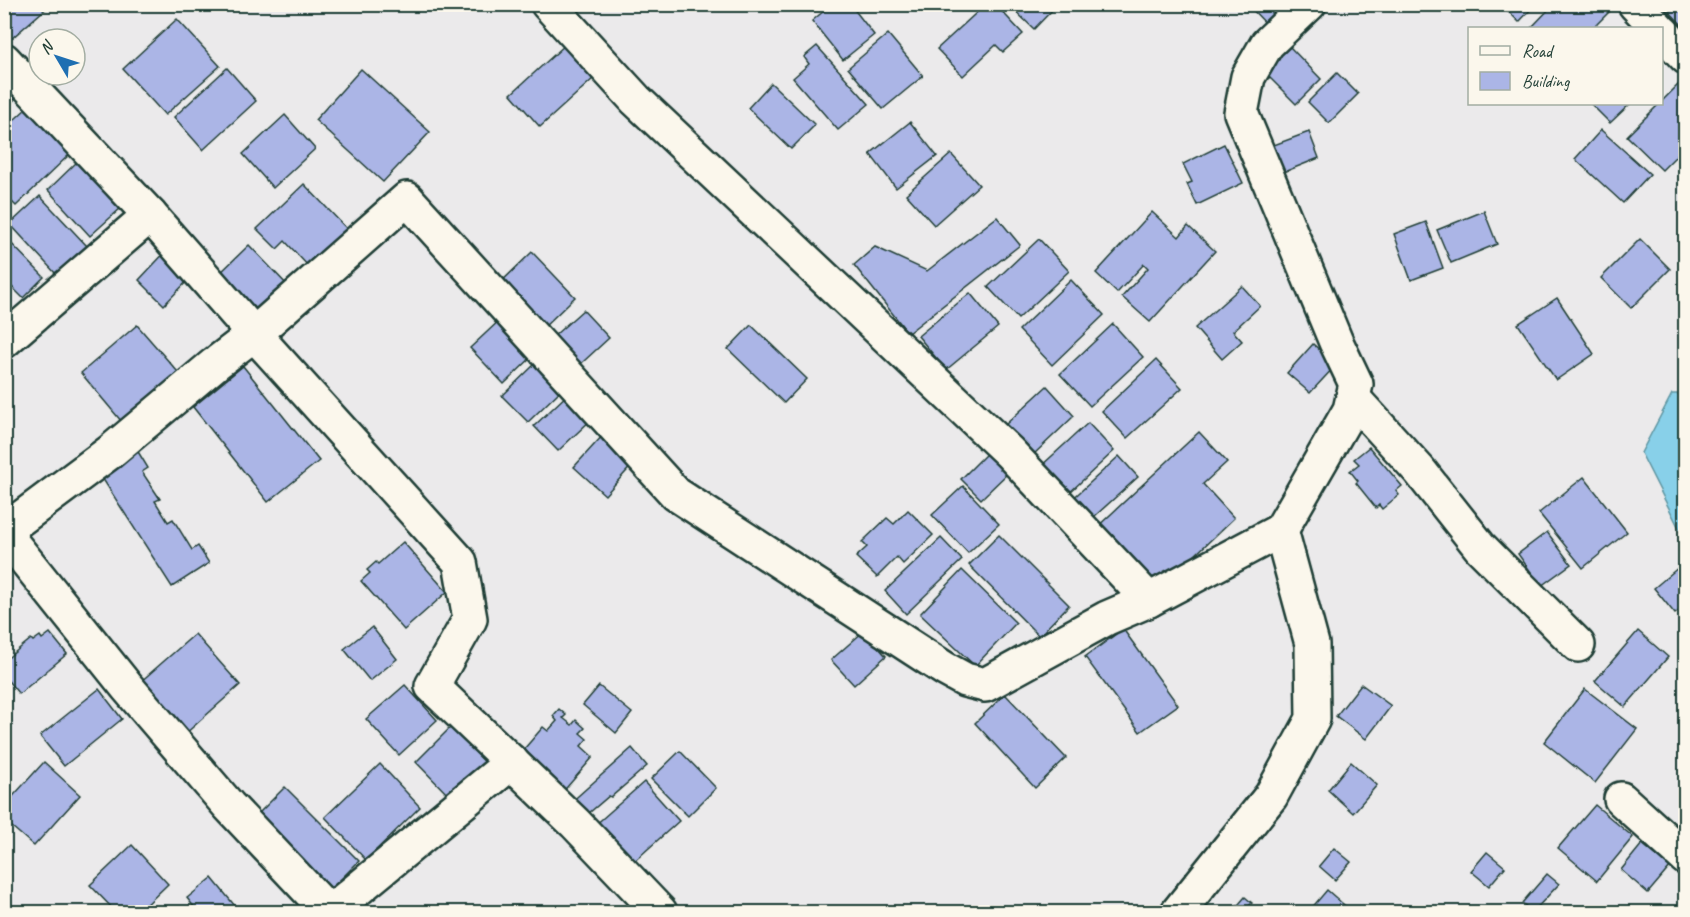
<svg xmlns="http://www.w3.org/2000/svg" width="1690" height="917" viewBox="0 0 1690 917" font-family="Caveat,sans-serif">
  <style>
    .water { fill: #88d0e9; stroke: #5e95a1; stroke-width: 1.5 }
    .building { fill: #abb5e6; stroke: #1f3d34; stroke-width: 1.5 }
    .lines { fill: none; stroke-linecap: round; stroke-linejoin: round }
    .street-casing { stroke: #1f3d34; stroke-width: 38 }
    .street { stroke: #fbf7ec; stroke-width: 33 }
  </style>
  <rect width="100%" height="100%" fill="#ebeaeb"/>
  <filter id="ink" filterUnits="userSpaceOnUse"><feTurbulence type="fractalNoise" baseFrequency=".0167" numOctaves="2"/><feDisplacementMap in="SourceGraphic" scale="12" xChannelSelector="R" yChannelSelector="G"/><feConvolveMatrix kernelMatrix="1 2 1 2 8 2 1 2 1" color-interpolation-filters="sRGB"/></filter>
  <g filter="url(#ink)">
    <path class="water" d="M1672 394H1685L1686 530 1681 532 1641 453Z"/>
    <g class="building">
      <path d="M4 4H51L4 45Z"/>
      <path d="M832 4H850L874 35 843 60 812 21Z"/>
      <path d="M986 4H995L1023 34 1003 52 996 45 963 76 937 49Z"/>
      <path d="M1008 4H1058L1034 29Z"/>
      <path d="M1247 4H1293L1269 27Z"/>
      <path d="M1501 4H1536L1519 22Z"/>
      <path d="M1554 4H1606L1611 10 1593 28H1531Z"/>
      <path d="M1668 4H1686V29L1665 7Z"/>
      <path d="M177 19 220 66 165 115 123 69Z"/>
      <path d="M888 34 923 76 883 109 848 68Z"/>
      <path d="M565 45 594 78 540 127 511 94Z"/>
      <path d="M817 46 869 104 838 130 793 78 809 64 804 57Z"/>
      <path d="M1290 47 1321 79 1296 104 1264 72Z"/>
      <path d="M227 68 256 101 203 150 174 117Z"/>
      <path d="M361 69 430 132 383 182 315 120Z"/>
      <path d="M1337 73 1358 94 1329 123 1308 102Z"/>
      <path d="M1684 79 1686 80V146L1662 170 1627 136 1659 104H1662V101Z"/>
      <path d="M771 83 815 125 791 149 748 108Z"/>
      <path d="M4 84 17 97 4 110Z"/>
      <path d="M1591 104H1630L1610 123Z"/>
      <path d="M27 108 70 154 16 206 4 194V129Z"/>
      <path d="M285 115 315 149 273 188 243 154Z"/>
      <path d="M910 122 937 156 896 188 870 154Z"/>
      <path d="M1601 130 1650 174 1623 203 1575 159Z"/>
      <path d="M1309 132 1319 158 1274 176 1263 149Z"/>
      <path d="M1224 144 1243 183 1197 205 1187 184 1192 182 1183 164Z"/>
      <path d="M951 154 979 185 934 225 906 194Z"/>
      <path d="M78 161 121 208 90 236 48 190Z"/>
      <path d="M304 184 347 229 309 267 285 241 277 249 257 229Z"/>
      <path d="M40 196 87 246 56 274 10 224Z"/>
      <path d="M1484 211 1497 244 1451 263 1437 230Z"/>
      <path d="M1152 212 1179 237 1188 226 1215 251 1150 322 1122 297 1148 268 1144 264 1117 293 1096 273Z"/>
      <path d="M997 217 1020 245 908 333 854 265 875 247 927 271Z"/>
      <path d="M1426 222 1443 268 1411 280 1394 234Z"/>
      <path d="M4 236 44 277 23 298 4 279Z"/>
      <path d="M1039 239 1069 271 1018 319 988 287Z"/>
      <path d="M1640 239 1670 269 1631 308 1601 278Z"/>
      <path d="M249 245 290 288 257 320 215 278Z"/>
      <path d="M170 247 196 272 164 305 139 280Z"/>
      <path d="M532 252 575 297 540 331 496 287Z"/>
      <path d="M1071 280 1104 315 1052 365 1019 330Z"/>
      <path d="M1242 286 1260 306 1233 331 1242 341 1222 359 1195 328Z"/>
      <path d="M970 293 998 327 946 370 918 336Z"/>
      <path d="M1557 298 1594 354 1556 380 1518 324Z"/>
      <path d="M583 310 609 338 572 372 546 343Z"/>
      <path d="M502 318 536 353 504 384 470 348Z"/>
      <path d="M1113 324 1143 357 1090 406 1060 374Z"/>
      <path d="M137 325 184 379 127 428 81 373Z"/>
      <path d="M751 325 807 379 784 403 728 349Z"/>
      <path d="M1313 344 1336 365 1310 393 1287 373Z"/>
      <path d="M1156 360 1182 388 1127 438 1102 411Z"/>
      <path d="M536 363 562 389 528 422 502 396Z"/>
      <path d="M243 366 319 461 268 502 193 407Z"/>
      <path d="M1047 386 1074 416 1033 455 1005 425Z"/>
      <path d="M569 393 593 418 558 451 534 426Z"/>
      <path d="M1088 423 1114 451 1067 495 1040 467Z"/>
      <path d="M1199 432 1227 462 1203 484 1234 518 1154 594 1094 530Z"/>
      <path d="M604 434 635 462 605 495 574 467Z"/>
      <path d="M1369 447 1402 486 1396 491 1399 495 1382 509 1379 505 1376 508 1356 483 1358 481 1350 471 1359 464 1354 459Z"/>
      <path d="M137 450 148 468 142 472 160 499 155 501 168 522 173 519 192 550 198 546 209 563 172 587 99 473Z"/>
      <path d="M989 451 1010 471 981 499 961 479Z"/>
      <path d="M1119 456 1138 477 1086 524 1067 504Z"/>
      <path d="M1584 477 1627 532 1583 568 1539 513Z"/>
      <path d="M963 486 999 524 968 553 932 515Z"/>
      <path d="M908 510 933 535 903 564 897 557 877 577 856 557 867 547 862 542 887 518 894 524Z"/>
      <path d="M1547 532 1571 564 1541 586 1518 554Z"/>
      <path d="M999 535 1069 605 1039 636 969 565Z"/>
      <path d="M941 538 962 560 906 614 885 591Z"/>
      <path d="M403 542 447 592 404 630 361 581 370 573 367 570 376 562 378 564Z"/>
      <path d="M1686 561V605L1675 614 1654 588Z"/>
      <path d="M962 570 1016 623 975 666 920 614Z"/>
      <path d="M372 627 397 659 370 681 344 649Z"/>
      <path d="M1123 629 1178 705 1140 732 1085 657Z"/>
      <path d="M864 631 886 656 854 685 831 660Z"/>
      <path d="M1638 631 1668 657 1625 707 1595 681Z"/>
      <path d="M50 633 67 654 19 694 4 676V661L31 639 33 641 40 636 42 639Z"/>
      <path d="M195 634 240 685 184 735 139 683Z"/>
      <path d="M1361 684 1391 706 1366 739 1336 716Z"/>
      <path d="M405 685 437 720 399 755 366 719Z"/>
      <path d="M599 686 632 713 616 733 583 705Z"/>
      <path d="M99 689 122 719 64 766 40 736Z"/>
      <path d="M1585 689 1637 729 1595 783 1544 742Z"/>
      <path d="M1005 694 1066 758 1035 788 975 723Z"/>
      <path d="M559 709 566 715 563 718 572 725 576 720 585 728 580 733 587 739 581 746 593 757 561 794 518 756 543 727 548 731 557 721 553 716Z"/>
      <path d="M451 727 485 762 449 796 416 762Z"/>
      <path d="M632 748 647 766 611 797 609 796 582 819 569 804Z"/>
      <path d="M680 751 716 788 688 816 651 779Z"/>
      <path d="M44 762 80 795 34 846 4 820V806Z"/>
      <path d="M1351 762 1377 785 1353 813 1328 790Z"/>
      <path d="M380 764 420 807 366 860 325 817Z"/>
      <path d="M644 782 679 821 629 866 594 826Z"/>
      <path d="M285 787 359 861 331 889 257 815Z"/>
      <path d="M1595 805 1633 837 1597 881 1558 848Z"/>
      <path d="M1642 844 1670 867 1648 893 1621 870Z"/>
      <path d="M132 845 168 884 139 912H116L90 885Z"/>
      <path d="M1334 848 1351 862 1335 880 1319 866Z"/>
      <path d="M1487 852 1505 867 1489 886 1471 871Z"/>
      <path d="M1547 874 1559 884 1533 912 1522 903Z"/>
      <path d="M212 878 240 912H198L187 898Z"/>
      <path d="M1327 890 1351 911 1350 912H1313L1310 910Z"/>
      <path d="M1245 897 1252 903 1243 912H1232Z"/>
    </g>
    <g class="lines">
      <g class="street-casing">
        <g id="street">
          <path d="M548 4 636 100 1009 452 1149 600"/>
          <path d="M1635 4 1658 28"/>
          <path d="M1662 32 1686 57"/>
          <path d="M4 60 150 215 254 334 460 562 470 619 432 686 575 823 660 912"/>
          <path d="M4 341 150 215"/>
          <path d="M1353 398 1419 470 1480 547 1578 645"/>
          <path d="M4 531 110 452 215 364 254 334 407 199 676 494 945 669 965 680 985 685 1107 618 1149 600 1281 530 1350 410 1356 384 1336 342 1241 113 1248 77 1267 44 1309 4"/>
          <path d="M4 533 127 687 229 806 329 912"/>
          <path d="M1621 799 1686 858"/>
          <path d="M330 912 512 762"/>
          <path d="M1178 912 1271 796 1313 719 1312 644 1281 530"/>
        </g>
      </g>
      <use href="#street" class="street"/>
    </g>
  </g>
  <rect width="1690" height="917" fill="none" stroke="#fbf7ec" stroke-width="24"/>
  <rect x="12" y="12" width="1666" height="893" fill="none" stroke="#1f3d34" stroke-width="2" filter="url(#ink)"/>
  <rect x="1468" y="27" width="195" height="78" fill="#fbf7ec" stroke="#a3ada2" stroke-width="1.5"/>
  <rect x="1480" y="46" width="30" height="9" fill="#fbf7ec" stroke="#a3ada2" stroke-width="1.5"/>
  <text x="1522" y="57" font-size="18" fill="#1f3d34">Road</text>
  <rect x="1480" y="72" width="30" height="18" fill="#abb5e6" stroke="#a3ada2" stroke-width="1.5"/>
  <text x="1522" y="87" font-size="18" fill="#1f3d34">Building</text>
  <g transform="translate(57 57) rotate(309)"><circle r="28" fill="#fbf7ec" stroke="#a3ada2" stroke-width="1.5"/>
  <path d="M0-4.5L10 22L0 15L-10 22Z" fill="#1f6fb2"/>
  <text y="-9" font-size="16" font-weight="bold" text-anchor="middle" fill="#1f3d34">N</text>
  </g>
</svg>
